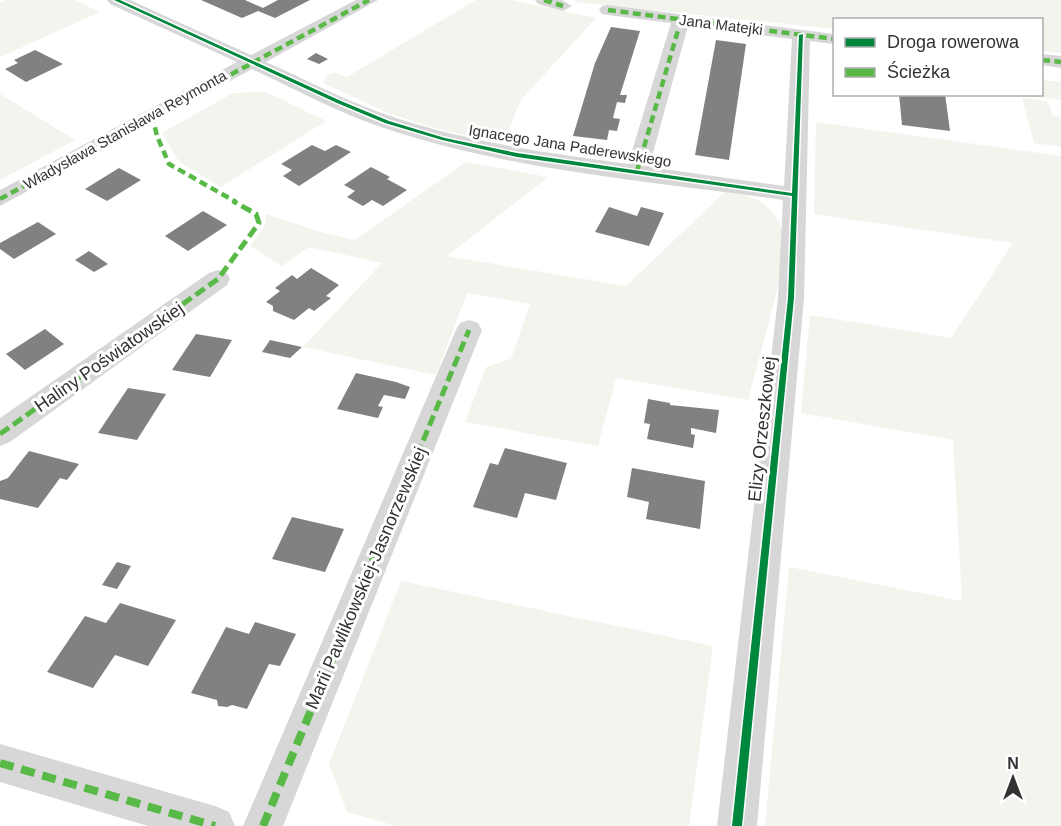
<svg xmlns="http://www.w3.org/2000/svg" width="1061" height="826" viewBox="0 0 1061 826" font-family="Arial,sans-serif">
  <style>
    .green { fill: #f1f5ed }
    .building { fill: #818181 }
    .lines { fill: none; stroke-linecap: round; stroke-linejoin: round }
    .street { fill: #d7d7d7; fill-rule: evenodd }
    .quiet-far2 { stroke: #58b947; stroke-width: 4.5; stroke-dasharray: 8 4.5; stroke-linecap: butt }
    .quiet-far1 { stroke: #58b947; stroke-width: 5; stroke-dasharray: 11 5; stroke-linecap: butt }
    .quiet { stroke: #58b947; stroke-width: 8; stroke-dasharray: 14 8; stroke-linecap: butt }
    .cycleway-casing { stroke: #fff; stroke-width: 3 }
    .cycleway { fill: #00873e; fill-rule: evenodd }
    .labels { text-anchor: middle; stroke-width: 6; stroke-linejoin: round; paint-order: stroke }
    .far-street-label { font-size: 15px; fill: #333; stroke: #fff }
    .street-label { font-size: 18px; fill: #333; stroke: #fff }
  </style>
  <rect width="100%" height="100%" fill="#fff"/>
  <g class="green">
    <path d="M6 0H74L100 12 0 57V2Z"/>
    <path d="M476 0H512L596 18 520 101 508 132 494 142 434 128 388 113 323 83 327 75 336 73 347 77Z"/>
    <path d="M576 0H1061V53L1042 51V20H834V29L574 2Z"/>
    <path d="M1042 80 1061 82V100L1022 95 1042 94Z"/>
    <path d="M266 92 326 121 221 187 179 162 162 133 233 93Z"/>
    <path d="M0 94 75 140 0 180Z"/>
    <path d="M1022 98 1048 101 1052 115 1061 117V147L1034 143Z"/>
    <path d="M816 122 1061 156V826H765L789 567 962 601 953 440 801 413 810 315 951 338 1013 243 814 214Z"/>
    <path d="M466 162 548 177 447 256 626 286 725 192C764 195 780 212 788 250L748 400 616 378 598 446 465 422 486 367 511 359 530 304 467 293 436 375 303 347 382 263 309 247 282 266 250 246 265 225 266 214 324 233 355 240Z"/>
    <path d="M401 581 713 646 689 826H396L347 812 329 764Z"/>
  </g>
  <g class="building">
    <path d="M201 0H245L263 8 278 0H310L275 18 258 11 242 18Z"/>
    <path d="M611 27 640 31 620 95H627L625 103 617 102 613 118 620 119 617 131 609 130 607 140 573 136 595 63Z"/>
    <path d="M716 40 746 44 729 160 695 155Z"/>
    <path d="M35 50 63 64 26 82 5 69 18 63 14 60Z"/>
    <path d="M316 53 328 59 319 64 307 59Z"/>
    <path d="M899 94H945L950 131 902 125Z"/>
    <path d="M312 145 325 151 336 145 351 152 299 186 283 176 292 170 281 164Z"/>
    <path d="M371 167 390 177 387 179 407 190 383 206 372 200 363 206 347 197 355 191 344 185Z"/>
    <path d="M119 168 141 180 107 201 85 189Z"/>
    <path d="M609 207 637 216 641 207 664 213 649 246 595 232Z"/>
    <path d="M203 211 227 225 188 251 165 236Z"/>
    <path d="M38 222 56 234 14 259 0 249V243Z"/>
    <path d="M89 251 108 264 94 272 75 260Z"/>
    <path d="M311 268 339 285 326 296 331 298 314 311 309 308 294 320 273 311V306L266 302 280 291 275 288 292 275 297 279Z"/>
    <path d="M45 329 64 344 25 370 6 354Z"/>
    <path d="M196 334 232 340 210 377 172 370Z"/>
    <path d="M270 340 302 347 290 358 262 352Z"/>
    <path d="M356 373 396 382 410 387 405 399 384 395 378 406 383 407 378 418 337 409Z"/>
    <path d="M128 388 166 394 137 440 98 433Z"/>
    <path d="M648 399 670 403V405L719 410 716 433 691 428V434L695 435 693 448 647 439 650 424 644 423Z"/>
    <path d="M505 448 567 463 556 500 525 493 517 518 473 507 490 463 498 465Z"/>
    <path d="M29 451 79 464 67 480 60 478 38 508 0 499V481L8 478Z"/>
    <path d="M632 468 705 481 700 529 646 519 649 502 627 497Z"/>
    <path d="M292 517 344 529 325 572 272 559Z"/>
    <path d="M117 562 131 566 117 589 102 585Z"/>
    <path d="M120 603 176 620 148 666 115 655 93 688 47 672 85 616 106 623Z"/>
    <path d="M255 622 296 634 280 666 269 664 247 709 232 705 227 707 218 706 217 700 191 693 226 627 249 634Z"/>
  </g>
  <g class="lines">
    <g class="street">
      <path d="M107 0H130L251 55 356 0H378L266 62C309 81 352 104 396 118 472 143 550 153 628 164L671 23 608 15 602 14 599 10 602 6 608 5 834 34V44L810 41 804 298 757 826H717L778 298 783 200C650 181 510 171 381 127 337 112 295 89 252 69L0 206V190L237 62 110 4ZM688 26 792 39 784 186 649 167Z"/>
      <path d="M535 0H562L572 6 563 11 538 4Z"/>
      <path d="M1042 54 1061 56V68L1042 65Z"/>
      <path d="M218 270 227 273 230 279 227 285 10 442 0 446V418L209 273Z"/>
      <path d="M469 320 478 323 482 330 283 826H243L456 330 460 323Z"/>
      <path d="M0 744 215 806 229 812 235 826H148L0 782Z"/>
    </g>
    <g class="quiet-far2">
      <path d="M544 0 563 6"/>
      <path d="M608 10 834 39"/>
      <path d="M1042 60 1061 62"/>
      <path d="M152 115 157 136 169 164 236 202"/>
      <path d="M637 171 681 20"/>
      <path d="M0 199 369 0"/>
    </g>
    <g class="quiet-far1">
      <path d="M0 434 218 279 259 223 256 214 233 201"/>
      <path d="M411 470 469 330"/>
    </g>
    <g class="quiet">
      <path d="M0 763 215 826"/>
      <path d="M263 826 411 469"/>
    </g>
    <g class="cycleway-casing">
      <path id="cycleway" d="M114 0H120L341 101 389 121 445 138 517 153 792 193 799 35 803 34 794 298 742 826H732L788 298 792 196 517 157 442 140 385 123 337 103Z"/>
    </g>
    <use href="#cycleway" class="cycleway"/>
  </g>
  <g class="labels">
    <g class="far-street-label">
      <text transform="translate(721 25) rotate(7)" y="5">Jana Matejki</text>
      <text transform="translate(125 130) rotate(-29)" y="5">Władysława Stanisława Reymonta</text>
      <text transform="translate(570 146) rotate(9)" y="5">Ignacego Jana Paderewskiego</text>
    </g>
    <g class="street-label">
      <text transform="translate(109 357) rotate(-35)" y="6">Haliny Poświatowskiej</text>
      <text transform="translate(762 429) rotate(-84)" y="6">Elizy Orzeszkowej</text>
      <text transform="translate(366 578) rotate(-67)" y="6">Marii Pawlikowskiej-Jasnorzewskiej</text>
    </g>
  </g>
  <rect x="833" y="18" width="210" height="78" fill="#ffffff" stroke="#adadad" stroke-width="1.5"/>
  <rect x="845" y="38" width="30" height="9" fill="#00873e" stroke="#adadad" stroke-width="1.5"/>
  <text x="887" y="48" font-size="18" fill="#333333">Droga rowerowa</text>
  <rect x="845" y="68" width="30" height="9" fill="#58b947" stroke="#adadad" stroke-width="1.5"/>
  <text x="887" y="78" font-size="18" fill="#333333">Ścieżka</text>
  <g transform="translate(1013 778)" stroke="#ffffff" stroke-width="4.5" paint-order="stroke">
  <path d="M0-4.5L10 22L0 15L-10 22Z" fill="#333333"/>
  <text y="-9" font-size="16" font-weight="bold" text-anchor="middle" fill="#333333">N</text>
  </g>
</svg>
